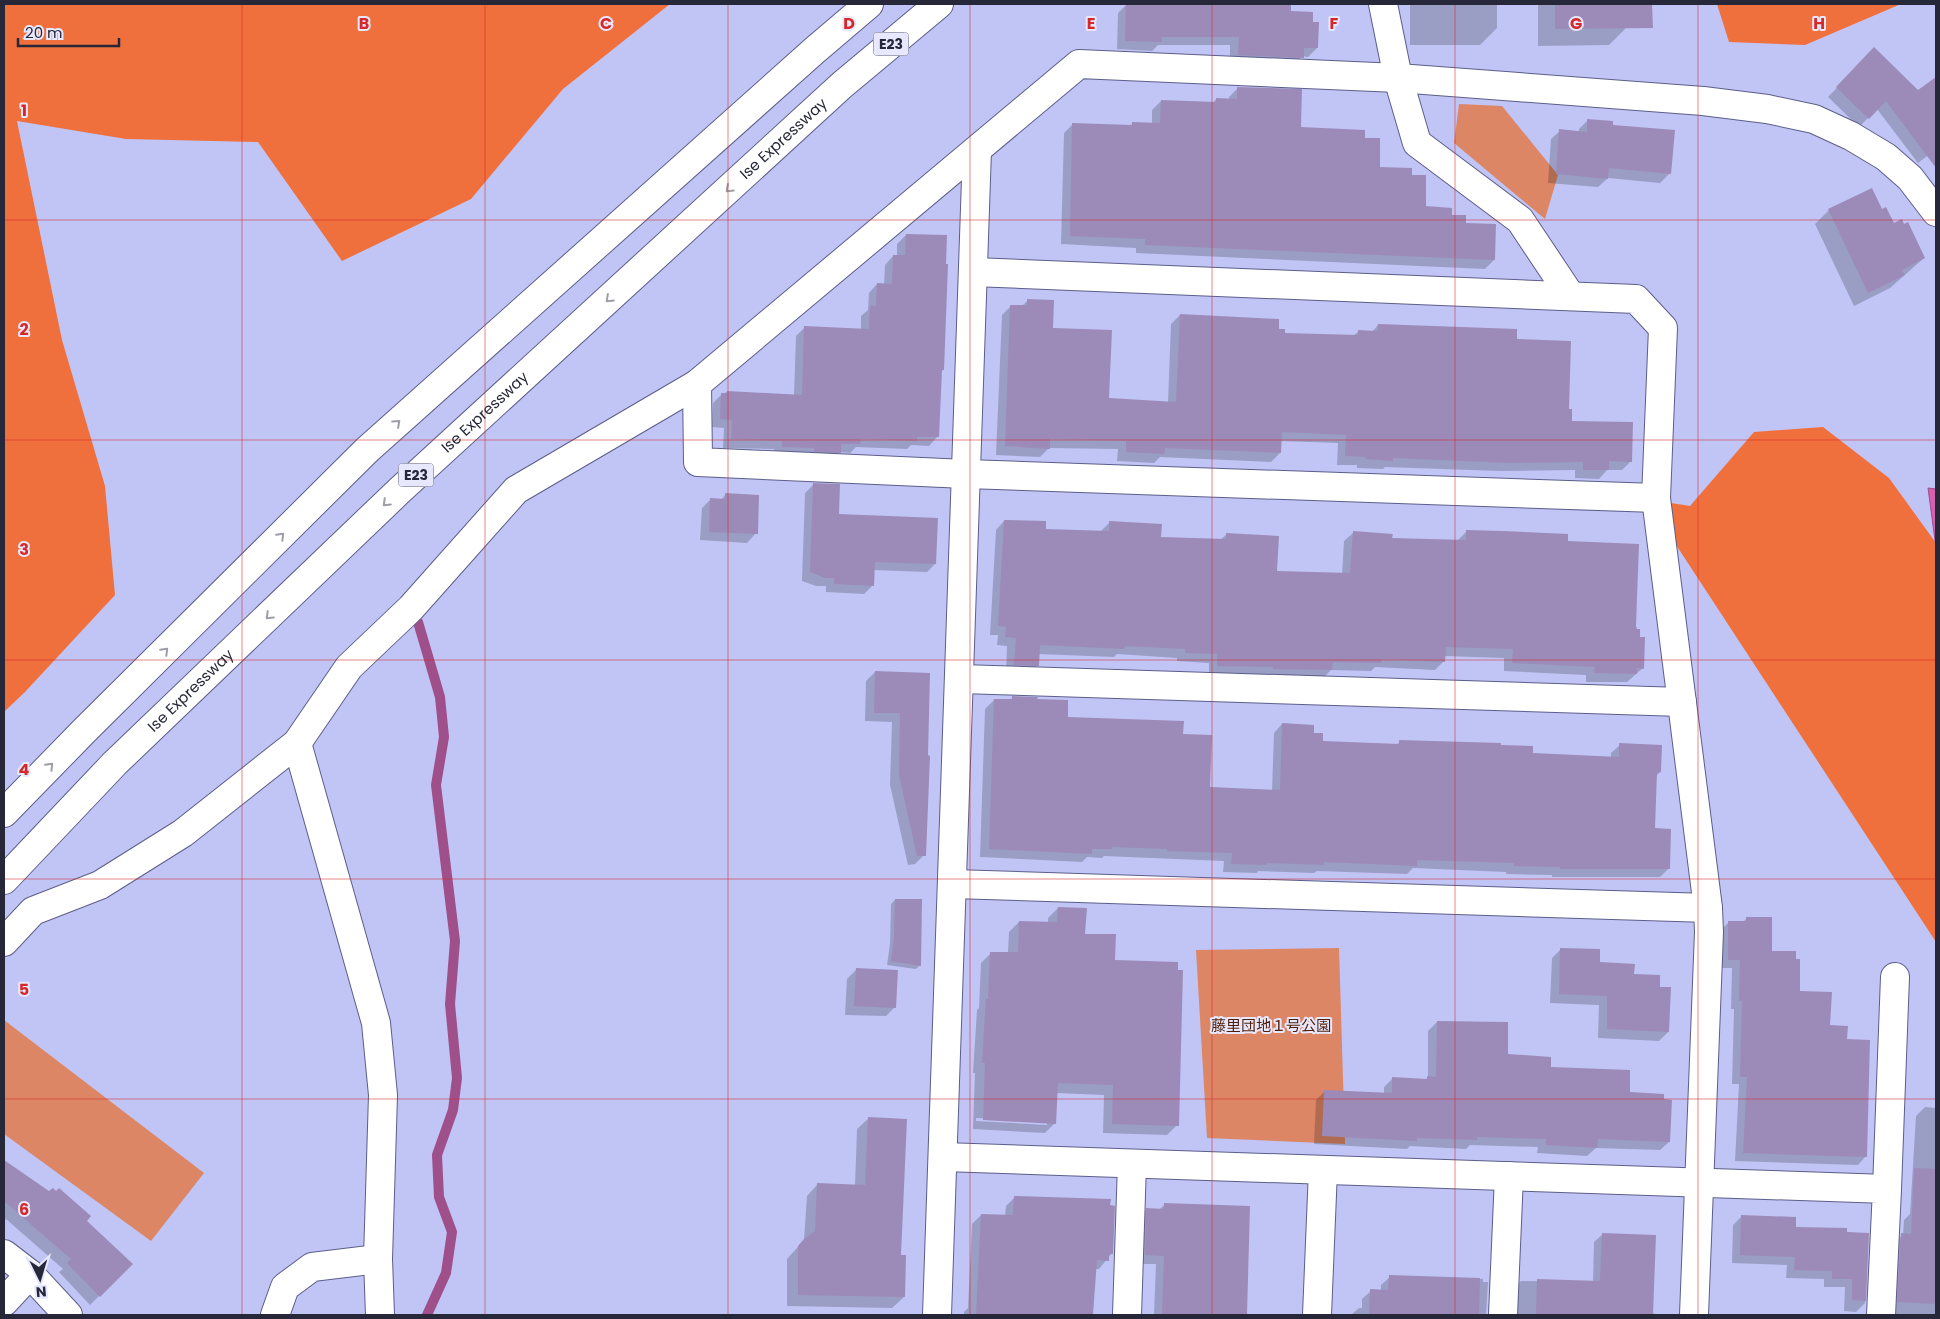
<svg xmlns="http://www.w3.org/2000/svg" width="1940" height="1319" viewBox="0 0 1940 1319" font-family="Poppins,'Noto Sans JP',sans-serif">
  <style>
    .green { fill: #dc8665 }
    .forest { fill: #ef703d }
    .water { fill: #d361ae; stroke: #9f508b }
    .shadow { fill: #0003; fill-rule: evenodd }
    .lines { fill: none; stroke-linecap: round; stroke-linejoin: round }
    .stream { stroke: #9f508b; stroke-width: 10 }
    .building { fill: #9c8bb8 }
    .minor-casing { stroke: #5c5e89; stroke-width: 30 }
    .highway-casing { stroke: #5c5e89; stroke-width: 30 }
    .minor { stroke: #fff; stroke-width: 28 }
    .highway { stroke: #fff; stroke-width: 28 }
    .oneway { stroke: #9d9ea6 }
    .grid { fill: none; stroke: #d62828; stroke-width: 1; stroke-opacity: 0.55 }
    .labels { text-anchor: middle; stroke-width: 4; stroke-linejoin: round; paint-order: stroke }
    .shield { fill: #e7e8fd; stroke: #606174; stroke-width: 1 }
    .shield-label { font-size: 14px; font-weight: bold; fill: #262739 }
    .street-label { font-size: 15px; fill: #262739; stroke: #e7e8fd }
    .park-label { font-size: 15px; fill: #4d1d08; stroke: #e7e8fd }
    .grid-label { font-size: 16px; text-anchor: middle; font-weight: bold; fill: #d62828; stroke: #e7e8fd; stroke-width: 4; stroke-linejoin: round; paint-order: stroke }
  </style>
  <rect width="100%" height="100%" fill="#c1c5f6"/>
  <g class="green">
    <path d="M1459 104 1502 106 1558 175 1545 219 1454 143Z"/>
    <path d="M1339 948 1345 1144 1207 1138 1196 950Z"/>
    <path d="M4 1020 204 1173 151 1241 4 1134Z"/>
  </g>
  <g class="forest">
    <path d="M4 4H670L563 89 471 199 342 261 258 142 126 139 17 121 62 340 105 486 115 595 25 692 4 712Z"/>
    <path d="M1717 4H1901L1805 45 1729 42Z"/>
    <path d="M1823 427 1889 478 1936 543V942L1646 499 1690 506 1754 432Z"/>
  </g>
  <path class="water" d="M1928 488 1936 489V548Z"/>
  <g class="shadow">
    <path d="M1127 4H1283V6L1290 12 1311 23 1317 48 1308 57 1302 56 1294 66 1230 64V45H1158L1152 51 1117 49 1118 13Z"/>
    <path d="M1410 4H1497V28L1480 45H1410Z"/>
    <path d="M1538 4H1626V28L1609 45 1538 46Z"/>
    <path d="M1874 49 1918 92 1935 79 1936 80V160L1931 153 1918 163 1877 109 1859 127 1828 97Z"/>
    <path d="M1238 88 1299 128 1364 139 1378 168 1410 176 1424 208 1450 216 1494 260 1485 269 1136 253V248L1061 244 1064 133 1073 124 1130 126 1132 124H1152V110L1161 101 1213 103 1216 99 1229 100V97Z"/>
    <path d="M1588 120 1611 126 1673 131 1669 174 1660 183 1608 178 1598 187 1548 183 1551 139 1560 131 1579 132V129Z"/>
    <path d="M1872 190 1882 211 1924 258 1890 288 1854 306 1815 224 1829 210Z"/>
    <path d="M906 235 943 370 940 372 937 437 929 446 911 445 907 449 856 447 850 453 839 452 831 461 774 455V449L723 448 724 428 712 427 713 403 722 394 727 392 794 395 796 336 805 327 861 330V316L868 310 869 293 877 284 884 285 885 265 893 256H897V244Z"/>
    <path d="M1028 300 1108 399 1168 403 1171 324 1180 315 1277 330 1284 334 1353 336 1359 331 1372 332 1378 325 1516 340 1568 410 1570 422 1631 461 1622 470H1607L1599 479 1575 478V470L1500 471 1385 467 1383 469 1357 468V465H1337L1338 443 1280 441V453L1271 462 1160 457 1154 463 1117 461 1118 449 1049 448 1040 457 996 455 1002 315 1011 306H1022Z"/>
    <path d="M814 484 837 515 935 564 927 572 873 570V585L864 594 826 592V586H816L802 581 805 493Z"/>
    <path d="M726 494 756 533 747 543 700 540 702 508 711 499 721 500Z"/>
    <path d="M1004 521 1045 531H1101L1110 522 1160 538 1220 540 1227 534 1276 572 1342 574 1344 541 1353 533 1391 540H1458L1467 531 1566 542 1634 627 1643 668 1627 682H1586V675L1504 671V658L1444 656V661L1435 670 1375 667 1371 671 1331 670 1322 679 1209 675V663L1177 661V658L1117 654 1114 657 1038 654V665L1029 674H1006L1007 646 997 645 998 635H990L996 530Z"/>
    <path d="M875 672 929 674 924 855 915 864 908 865 890 785 892 722 865 721 866 681Z"/>
    <path d="M1012 698 1036 701 1067 718 1182 735 1209 789 1272 791 1274 733 1282 724 1313 734 1321 742 1396 745 1400 742 1499 746 1531 754 1611 758V753L1620 745 1660 772 1656 776 1654 829 1669 868 1660 877H1552V875L1506 874V872L1413 868 1407 874 1317 871 1314 873 1258 871 1257 873 1223 872 1224 861 1104 856 1102 858 1087 857 1082 862 980 857 985 709 994 700 1009 701Z"/>
    <path d="M895 900 920 965 916 969 887 965 890 944 891 904Z"/>
    <path d="M1058 908 1084 935 1114 961 1177 1125 1167 1135 1103 1133 1104 1095 1056 1093 1055 1123 1045 1133 973 1129 975 1073H973L977 1010 979 1008 981 963 991 953H1008L1009 932 1019 922 1048 923V918ZM976 1118 1047 1122V1125L976 1121Z"/>
    <path d="M1747 918 1798 992 1829 1026 1846 1040 1866 1156 1858 1165 1735 1161 1739 1084H1732L1734 1009H1731L1732 968H1720L1721 930 1729 922H1743Z"/>
    <path d="M1561 949 1633 975 1658 988 1668 1032 1659 1041 1598 1038 1599 1005 1550 1003 1552 958Z"/>
    <path d="M856 970 895 1007 886 1016 845 1015 847 979Z"/>
    <path d="M1437 1022 1507 1056 1629 1093 1669 1142 1660 1150 1596 1148 1587 1156 1537 1153 1538 1147 1470 1145 1466 1149 1410 1146 1407 1149 1314 1144 1316 1100 1325 1091 1384 1094V1087L1393 1078 1425 1080 1428 1078V1031Z"/>
    <path d="M1925 1107 1936 1108V1315H1889L1892 1244 1903 1235 1904 1220 1910 1214 1916 1116Z"/>
    <path d="M869 1118 900 1256 904 1297 892 1308 787 1306V1259L804 1240 807 1196 818 1184 855 1186 857 1129Z"/>
    <path d="M4 1161 49 1193 85 1221 131 1264 90 1305 59 1272 63 1269 6 1219 4 1222Z"/>
    <path d="M1015 1197 1112 1253 1099 1269H1095L1092 1315H964V1312L968 1308 972 1224 981 1215 1005 1216 1006 1206Z"/>
    <path d="M1165 1204 1249 1207 1246 1315H1154L1156 1264H1136L1138 1218 1147 1209 1159 1210Z"/>
    <path d="M1742 1216 1794 1228 1868 1234 1865 1303 1856 1312 1844 1311 1845 1287H1824V1279L1786 1278 1787 1265 1732 1263 1733 1225Z"/>
    <path d="M1603 1234 1652 1313 1656 1314V1315H1511L1512 1290 1521 1281 1593 1282 1594 1242Z"/>
    <path d="M1390 1277 1483 1279V1282H1488L1486 1315H1351L1359 1308H1362V1299L1371 1291H1381V1285Z"/>
  </g>
  <g class="lines">
    <path class="stream" d="M418 622 440 697 444 737 436 785 455 941 450 1004 457 1078 453 1110 437 1155 439 1197 452 1232 446 1273 427 1315"/>
  </g>
  <g class="building">
    <path d="M1126 4 1291 5V11L1313 12V22H1319L1318 48H1304V58L1238 55 1239 37H1162V42L1125 41Z"/>
    <path d="M1555 4H1652L1653 28 1555 29Z"/>
    <path d="M1874 47 1918 90 1936 77V168L1886 101 1869 119 1836 87Z"/>
    <path d="M1237 87 1302 89 1301 127 1365 130V138H1380V167L1412 168V175H1426V206L1452 208V215H1466V223L1496 224 1495 260 1145 245V239L1070 236 1072 123 1132 125V122L1160 123 1161 100 1216 102V98L1237 99Z"/>
    <path d="M1587 119 1613 121V125L1675 130 1671 174 1609 168 1608 179 1556 174 1559 129 1587 132Z"/>
    <path d="M1872 188 1882 209 1886 207 1894 223 1902 219 1904 224 1908 222 1925 258 1902 270 1905 275 1868 293 1828 209Z"/>
    <path d="M906 234 947 235 946 264H948L944 370H942L939 437H917V441L861 439 860 444H841V453L814 452V448L782 447V441L731 439 732 420 720 419 721 393H727V391L802 395 804 326 869 329 870 306H876L877 283 892 284 893 255H905Z"/>
    <path d="M1027 299 1054 300 1053 328 1112 330 1109 398 1176 402 1180 314 1279 319V329H1285V333L1358 335V330L1377 331 1378 324 1517 329V339L1571 341 1569 409H1572V421L1633 422 1632 462 1609 461V470H1583V462L1510 463 1393 458V461L1365 459V457L1345 456 1346 435 1282 432 1281 453 1165 448 1164 454 1126 452V441L1050 439V449L1005 446 1010 305H1027Z"/>
    <path d="M813 483 840 484 839 514 938 518 936 564 875 562 874 586 834 584V578H825L810 572Z"/>
    <path d="M725 493 759 495 758 534 709 532 710 498 725 499Z"/>
    <path d="M1004 520 1046 521V529L1109 531V521L1162 524 1161 537 1226 539V533L1279 536 1277 571 1350 573 1353 531 1393 534 1392 538 1466 540V530L1502 531 1568 534V541L1639 544 1636 626 1637 629H1640V637H1645L1644 669 1637 668V674L1594 673 1595 667 1512 663 1513 649 1446 647 1445 662 1382 659 1381 663 1333 662 1332 670 1273 669V667L1217 666V654L1185 653V649L1125 646 1124 649 1040 645 1039 666 1014 665 1016 638 1005 637 1006 627 998 626Z"/>
    <path d="M875 671 930 673 928 755 930 756 926 856H917L899 775 900 713H874Z"/>
    <path d="M1012 696 1038 697 1037 699 1068 700V717L1184 721 1183 734 1212 735 1210 787 1280 790 1282 723 1314 725V733H1323V741L1399 744V740L1501 743V745L1533 746V753L1619 757V743L1662 745 1661 772 1657 773 1655 828 1671 829 1670 869H1560V867L1514 866V863L1417 860V866L1324 862V865L1267 863V865L1231 864 1232 853 1167 851V849L1112 847V849H1092V854L989 849 994 699H1012Z"/>
    <path d="M895 899H922L921 966 891 961 894 939Z"/>
    <path d="M1058 907 1087 908 1085 934H1116L1115 960 1178 962V970H1183L1179 1126 1112 1124 1113 1085 1058 1083 1056 1124 983 1120 985 1063H982L986 999H988L990 952H1018L1019 921 1057 922Z"/>
    <path d="M1746 917H1772V951H1796V959H1800V991L1832 992 1830 1025 1848 1026 1847 1039 1870 1040 1867 1157 1743 1153 1747 1077H1740L1742 1001H1739L1740 960H1728V921H1746Z"/>
    <path d="M1560 948 1600 949V962L1635 964 1634 974 1660 975V987H1671L1669 1032 1607 1029V996L1559 994Z"/>
    <path d="M856 968 898 970 896 1008 854 1006Z"/>
    <path d="M1437 1021 1508 1022V1054L1551 1057V1067L1630 1070V1092L1664 1094V1099L1672 1100 1670 1142 1598 1139 1597 1148 1546 1145V1139L1477 1137V1140L1417 1138V1141L1322 1136 1324 1090 1392 1093V1077L1427 1079V1076L1436 1077Z"/>
    <path d="M868 1117 907 1119 901 1255H906L905 1297 798 1295V1246L804 1239 815 1231 817 1183 865 1185Z"/>
    <path d="M4 1160 49 1191 53 1188 56 1191 59 1188 91 1216 87 1221 133 1264 100 1297 67 1263 71 1259 4 1201Z"/>
    <path d="M1914 1168 1936 1169V1304L1897 1302 1901 1233 1911 1234Z"/>
    <path d="M1014 1196 1111 1199 1110 1205 1115 1206 1113 1254H1109V1261L1097 1260 1093 1315H976L981 1214 1013 1215Z"/>
    <path d="M1164 1203 1250 1206 1247 1315H1162L1164 1256 1145 1255 1146 1208 1164 1209Z"/>
    <path d="M1741 1215 1796 1217V1227L1847 1228V1232L1869 1233 1866 1301 1852 1300V1279H1832V1271L1794 1270 1795 1257 1740 1255Z"/>
    <path d="M1602 1233 1656 1235 1653 1315H1536L1537 1279 1600 1281Z"/>
    <path d="M1389 1275 1480 1278 1479 1315H1369L1370 1289 1388 1290Z"/>
  </g>
  <g class="lines">
    <g class="minor-casing">
      <g id="minor">
        <path d="M1383 4 1398 78 1417 143 1520 220 1570 295"/>
        <path d="M973 272 1636 299 1663 328 1656 498 1708 908 1709 932 1694 1315"/>
        <path d="M697 384 698 462 966 474 1656 498"/>
        <path d="M960 679 1682 702"/>
        <path d="M297 743 376 1023 383 1095 378 1259 380 1315"/>
        <path d="M953 884 1708 908"/>
        <path d="M4 942 33 911 100 885 183 833 297 743 349 667 411 608 516 490 697 384 1079 64 1398 78 1703 101 1767 109 1814 119 1851 136 1886 157 1910 178 1936 212"/>
        <path d="M943 1157 1887 1189 1881 1315"/>
        <path d="M1887 1189 1895 977"/>
        <path d="M4 1254 30 1274 68 1315"/>
        <path d="M4 1302 30 1274"/>
        <path d="M275 1315 285 1287 312 1267 378 1259"/>
        <path d="M937 1315 977 150"/>
        <path d="M1127 1315 1132 1164"/>
        <path d="M1317 1315 1323 1170"/>
        <path d="M1503 1315 1509 1176"/>
      </g>
    </g>
    <g class="highway-casing">
      <g id="highway">
        <path d="M4 813 84 731 367 450 815 50 869 4"/>
        <path id="s1" d="M4 880 115 763 400 490 842 85 939 4"/>
      </g>
    </g>
    <use href="#minor" class="minor"/>
    <use href="#highway" class="highway"/>
  </g>
  <defs><path id="oneway-chevron" d="M-2-3.5L2.5 0L-2 3.5" fill="none" stroke-width="1.6" stroke-linecap="round" stroke-linejoin="round" transform="scale(1.25)"/></defs>
  <g class="oneway">
    <use href="#oneway-chevron" transform="translate(729 189) rotate(137)"/>
    <use href="#oneway-chevron" transform="translate(609 299) rotate(137)"/>
    <use href="#oneway-chevron" transform="translate(397 423) rotate(-42)"/>
    <use href="#oneway-chevron" transform="translate(386 503) rotate(136)"/>
    <use href="#oneway-chevron" transform="translate(281 536) rotate(-45)"/>
    <use href="#oneway-chevron" transform="translate(269 616) rotate(136)"/>
    <use href="#oneway-chevron" transform="translate(165 651) rotate(-45)"/>
    <use href="#oneway-chevron" transform="translate(50 766) rotate(-46)"/>
  </g>
  <path class="grid" d="M242 4V1315M485 4V1315M728 4V1315M970 4V1315M1212 4V1315M1455 4V1315M1698 4V1315M4 220H1936M4 440H1936M4 660H1936M4 879H1936M4 1099H1936"/>
  <g class="labels">
    <g class="shield">
      <rect x="873.5" y="32.5" width="35" height="23" rx="4"/>
      <rect x="398.5" y="463.5" width="35" height="23" rx="4"/>
    </g>
    <g class="shield-label">
      <text x="891" y="49">E23</text>
      <text x="416" y="480">E23</text>
    </g>
    <g class="street-label">
      <text dy="5" stroke="none"><textPath href="#s1" startOffset="1076">Ise Expressway</textPath></text>
      <text dy="5" stroke="none"><textPath href="#s1" startOffset="671">Ise Expressway</textPath></text>
      <text dy="5" stroke="none"><textPath href="#s1" startOffset="266">Ise Expressway</textPath></text>
    </g>
    <g class="park-label">
      <text x="1271" y="1031">藤里団地１号公園</text>
    </g>
  </g>
  <g class="grid-label">
    <text x="364" y="29">B</text>
    <text x="606" y="29">C</text>
    <text x="849" y="29">D</text>
    <text x="1091" y="29">E</text>
    <text x="1334" y="29">F</text>
    <text x="1576" y="29">G</text>
    <text x="1819" y="29">H</text>
    <text x="24" y="116">1</text>
    <text x="24" y="335">2</text>
    <text x="24" y="555">3</text>
    <text x="24" y="775">4</text>
    <text x="24" y="995">5</text>
    <text x="24" y="1215">6</text>
  </g>
  <rect width="1940" height="1319" fill="none" stroke="#262739" stroke-width="10"/>
  <g transform="translate(40 1279) rotate(175)" stroke="#e7e8fd" stroke-width="4" paint-order="stroke">
  <path d="M0-4L9 19L0 12L-9 19Z" fill="#262739"/>
  <text y="-8" font-size="14" font-weight="bold" text-anchor="middle" fill="#262739">N</text>
  </g>
  <path d="M18 38v8h101v-8" fill="none" stroke="#262739" stroke-width="2.5"/>
  <text x="25" y="38" font-size="15" fill="#262739" stroke="#e7e8fd" stroke-width="4" paint-order="stroke">20 m</text>
</svg>
